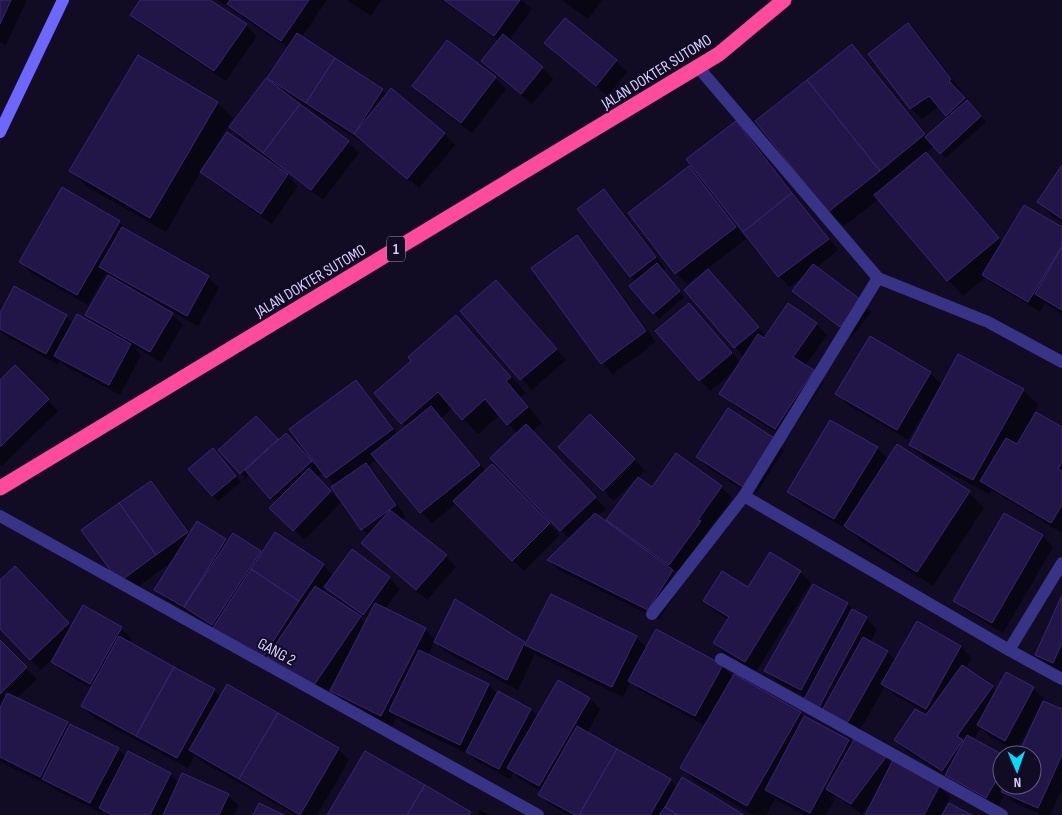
<svg xmlns="http://www.w3.org/2000/svg" width="1062" height="815" viewBox="0 0 1062 815" font-family="'Sofia Sans Condensed',sans-serif">
  <style>
    .shadow { fill: #0007; fill-rule: evenodd }
    .building { fill: #211647; stroke: #382675 }
    .lines { fill: none; stroke-linecap: round; stroke-linejoin: round }
    .lane { stroke: #383387; stroke-width: 12 }
    .street { stroke: #383387; stroke-width: 12 }
    .secondary { stroke: #6d66ff; stroke-width: 12 }
    .highway { stroke: #ff4a9d; stroke-width: 15 }
    .labels { text-anchor: middle; stroke-width: 4; stroke-linejoin: round; paint-order: stroke }
    .shield { fill: #110c24; stroke: #9b94bd; stroke-width: 1 }
    .shield-label { font-size: 15px; font-weight: bold; fill: #d6cfff }
    .street-label { font-size: 16px; fill: #d6cfff; stroke: #110c24 }
  </style>
  <rect width="100%" height="100%" fill="#110c24"/>
  <g class="shadow">
    <path d="M0 0H27L6 45 0 42Z"/>
    <path d="M141 0H208L246 25 257 36 226 81 142 25 131 15Z"/>
    <path d="M217 0H327L301 38 382 90 388 95 391 90 445 134 455 145 419 188 366 145 300 103 299 105 348 142 359 153 323 200 289 174 288 175 298 186 272 224 212 182 201 171 166 232 86 186 71 171 217 103 233 118 215 148 277 168 278 166 241 138 230 127 268 79 288 48Z"/>
    <path d="M347 0H382L371 16Z"/>
    <path d="M442 0H522L532 9 509 41 542 68 553 79 532 104 493 72 482 61 499 41Z"/>
    <path d="M562 0H602L588 19Z"/>
    <path d="M565 20 616 61 627 72 608 96 556 54 546 43Z"/>
    <path d="M908 24 919 35 961 90 959 92 986 122 946 158 934 146 925 153 941 169 1003 242 1062 229V314L1045 303 1040 312 995 285 986 277 963 296 948 280 879 199 844 226 829 211 852 45 863 56 928 136 949 117 939 106 922 119 911 109 870 54Z"/>
    <path d="M495 78 506 89 472 133 424 97 414 86Z"/>
    <path d="M736 122 746 133 838 250 816 268 860 301 871 312 852 337 804 301 794 290 802 278 790 287 779 276 688 159Z"/>
    <path d="M1062 167V222L1053 217 1038 202Z"/>
    <path d="M688 168 699 179 746 239 687 284 676 274 629 214Z"/>
    <path d="M604 190 615 201 666 269 663 271 684 297 659 319 654 313 636 282 631 276Z"/>
    <path d="M119 222 130 233 208 277 219 288 198 326 168 310 183 325 161 362 133 346 141 355 120 395 67 367 60 360 57 364 6 336 0 331V315L66 316 74 323 98 326 86 314 109 275 106 273 88 305 31 273 21 262Z"/>
    <path d="M577 237 587 248 656 342 613 374 602 363Z"/>
    <path d="M719 282 767 337 816 324 827 335 805 366 813 371 824 382 786 439 732 404 721 393 735 370 710 391 700 380 689 304 741 363 744 357 735 347Z"/>
    <path d="M506 292 566 360 532 390 461 311Z"/>
    <path d="M456 316 472 332 526 393 520 397 542 423 532 432 606 509 597 517 618 532 619 531 608 519 636 481 635 480 614 501 560 447 590 416 645 470 638 478 652 488 721 487 732 498 708 531 711 533 680 575 673 569 672 571 683 582 659 620 559 570 549 560 570 539 492 458 518 434 500 415 478 434 453 408 441 418 486 472 492 466 560 535 524 571 457 503 432 523 421 512 377 459 368 466 376 475 406 517 401 520 446 556 456 567 427 600 374 554 369 536 362 529 342 501 305 540 271 508 276 503 250 474 246 478 241 473 256 417 279 442 297 445 314 464 356 382 366 393 398 434 406 427 402 423 413 361ZM323 472 335 486 341 500 340 501 317 478Z"/>
    <path d="M15 367 58 411 2 466 0 464V382Z"/>
    <path d="M930 373 941 384 908 440 848 405 837 394Z"/>
    <path d="M1023 390 1038 405 1029 422 1062 428V533L991 490 989 494 926 460 910 445Z"/>
    <path d="M773 439 784 450 754 497 708 468 698 457Z"/>
    <path d="M877 448 889 460 969 492 984 508 933 586 861 541 847 527 846 529 800 503 789 492Z"/>
    <path d="M218 455 241 482 218 501 213 495Z"/>
    <path d="M150 482 161 493 191 534 197 523 228 543 260 552 262 554 323 565 334 576 352 551 389 578 400 589 385 609 425 629 436 640 524 643 526 646 636 637 647 648 722 666 733 677 800 713 804 717 849 741 852 744 886 758 892 764 939 786 950 797 941 815H866L872 804 871 803 862 814 836 796 826 815H805L775 799 766 815H754L697 783 682 768 706 726 641 691 631 681 623 697 538 656 535 653 518 690 446 652 435 641 427 656 489 685 498 694 499 693 531 710 538 717 559 682 590 699 600 709 587 733 670 780 678 788 742 815H568L551 805 540 795 542 792 520 779 514 773 510 779 478 762 472 756 402 722 397 717 392 726 342 702 332 691 336 683 334 682 324 698 167 600 156 589 174 560 131 592 120 581ZM326 587 337 598 356 612 355 613 323 593ZM360 614 368 620 366 623 359 616Z"/>
    <path d="M1042 536 1053 547 1003 633 966 611 955 601Z"/>
    <path d="M800 572 811 583 756 672 725 654 715 643 729 620 715 612 705 601 748 589Z"/>
    <path d="M25 579 72 627 121 628 132 639 129 644 214 690 221 697 228 685 338 749 349 760 317 815H295L201 761 195 755 188 768 93 717 82 706 92 689 63 672 51 660 41 670 0 627V582Z"/>
    <path d="M813 585 848 604 856 612 866 618 877 629 870 643 887 652 896 661 917 623 961 647 972 658 965 669 992 687 997 692 1033 688 1044 699 1043 702 1062 711V789L1050 815H1042L1013 802 1005 794 997 808 957 786 951 780 907 751 896 740 928 714 894 695 885 686 857 735 806 697 776 681 766 671ZM1035 716 1037 717 1019 755H1032V785H1002V756L973 740 981 728 989 736 1016 751Z"/>
    <path d="M1062 598V672L1047 666 1036 655Z"/>
    <path d="M0 642 37 679 16 699 67 724 70 727 118 749 126 757 170 774 179 783 228 795 239 806 234 815H107L103 810 101 813 55 790 52 787 0 762Z"/>
    <path d="M480 810 490 815H477Z"/>
  </g>
  <g class="building">
    <path d="M0 0H11L0 24Z"/>
    <path d="M140 0H210L247 24 214 71 130 15Z"/>
    <path d="M230 0H309L281 41 227 4Z"/>
    <path d="M444 0H520L494 36Z"/>
    <path d="M565 18 617 60 596 86 544 43Z"/>
    <path d="M908 23 951 79 949 81 965 98 946 116 929 96 910 109 868 54Z"/>
    <path d="M297 33 335 58 306 103 267 78Z"/>
    <path d="M503 34 543 67 521 94 481 61Z"/>
    <path d="M447 40 496 77 461 123 412 86Z"/>
    <path d="M852 44 925 134 880 171 807 80Z"/>
    <path d="M138 55 218 102 150 218 69 171Z"/>
    <path d="M335 58 383 89 354 134 306 103Z"/>
    <path d="M266 78 300 104 263 153 229 127Z"/>
    <path d="M807 80 880 171 828 212 755 121Z"/>
    <path d="M391 88 445 133 407 179 354 134Z"/>
    <path d="M967 100 981 116 940 154 925 137Z"/>
    <path d="M300 104 349 141 311 190 263 153Z"/>
    <path d="M736 121 792 193 743 232 686 159Z"/>
    <path d="M227 132 288 174 261 214 200 172Z"/>
    <path d="M926 152 999 238 947 281 874 195Z"/>
    <path d="M1062 165V219L1037 202Z"/>
    <path d="M689 166 736 227 675 274 628 213Z"/>
    <path d="M62 187 120 221 77 295 19 262Z"/>
    <path d="M604 189 656 257 630 277 577 209Z"/>
    <path d="M792 193 829 239 778 277 743 232Z"/>
    <path d="M1024 205 1062 227V246L1028 302 982 275Z"/>
    <path d="M122 227 209 276 187 316 99 267Z"/>
    <path d="M577 235 646 331 601 364 531 268Z"/>
    <path d="M1062 247V310L1035 294Z"/>
    <path d="M657 263 680 291 653 314 629 286Z"/>
    <path d="M813 264 861 300 840 327 792 291Z"/>
    <path d="M708 269 759 327 734 348 684 290Z"/>
    <path d="M108 275 173 313 150 352 85 315Z"/>
    <path d="M496 280 557 349 520 380 460 311Z"/>
    <path d="M14 286 67 315 46 354 0 329V313Z"/>
    <path d="M689 303 732 353 699 381 655 331Z"/>
    <path d="M788 303 817 323 793 357 814 370 775 429 719 394 758 334 764 338Z"/>
    <path d="M77 314 131 344 109 385 54 356Z"/>
    <path d="M456 315 511 377 506 381 528 407 507 425 485 399 462 420 438 392 401 424 374 393 411 361 408 357Z"/>
    <path d="M870 336 931 372 897 430 835 394Z"/>
    <path d="M958 354 1024 389 973 480 909 445Z"/>
    <path d="M15 365 49 399 0 447V380Z"/>
    <path d="M356 380 393 429 326 478 289 429Z"/>
    <path d="M431 406 480 465 420 513 371 454Z"/>
    <path d="M728 408 774 438 743 487 696 457Z"/>
    <path d="M1036 412 1062 427V462L1058 469 1062 471V505L1051 523 980 481 1006 438 1017 444Z"/>
    <path d="M590 414 635 459 603 491 558 447Z"/>
    <path d="M256 416 278 439 240 474 218 450Z"/>
    <path d="M830 420 878 447 834 519 787 492Z"/>
    <path d="M526 424 596 497 560 531 490 458Z"/>
    <path d="M286 433 312 461 270 499 245 470Z"/>
    <path d="M897 444 970 491 917 572 844 526Z"/>
    <path d="M213 448 236 476 212 496 188 469Z"/>
    <path d="M676 453 722 486 698 520 701 521 669 565 606 520 638 477 652 487Z"/>
    <path d="M366 463 396 505 361 530 331 487Z"/>
    <path d="M492 464 550 523 512 561 453 501Z"/>
    <path d="M309 468 331 491 293 531 269 508Z"/>
    <path d="M151 481 188 532 156 555 119 503Z"/>
    <path d="M119 503 156 555 119 582 81 530Z"/>
    <path d="M390 510 447 555 416 590 361 543Z"/>
    <path d="M595 513 673 570 648 610 547 560Z"/>
    <path d="M1004 513 1043 535 992 623 953 601Z"/>
    <path d="M197 521 226 539 184 607 154 590Z"/>
    <path d="M275 532 324 564 299 601 251 569Z"/>
    <path d="M233 533 261 551 212 625 184 607Z"/>
    <path d="M352 549 390 577 363 615 324 587Z"/>
    <path d="M770 552 801 571 745 662 713 643 729 617 703 601 722 571 748 587Z"/>
    <path d="M15 566 69 623 30 660 0 629V580Z"/>
    <path d="M251 569 299 601 261 660 212 629Z"/>
    <path d="M813 584 848 603 801 690 764 671Z"/>
    <path d="M315 586 361 616 312 688 267 657Z"/>
    <path d="M551 594 637 636 612 687 525 645Z"/>
    <path d="M1062 595V643L1053 663 1035 655Z"/>
    <path d="M455 599 525 642 507 680 434 642Z"/>
    <path d="M375 603 426 628 381 716 330 691Z"/>
    <path d="M83 605 122 627 90 684 51 662Z"/>
    <path d="M852 609 867 617 817 711 802 703Z"/>
    <path d="M917 621 961 646 926 709 881 684Z"/>
    <path d="M656 629 723 665 695 716 628 681Z"/>
    <path d="M119 636 174 667 136 736 81 706Z"/>
    <path d="M863 637 888 651 846 725 821 712Z"/>
    <path d="M0 640 27 667 0 694Z"/>
    <path d="M419 650 489 684 460 745 389 711Z"/>
    <path d="M962 665 993 686 957 736 963 740 942 771 894 740 915 709 926 715Z"/>
    <path d="M174 667 215 689 177 758 136 736Z"/>
    <path d="M1006 672 1034 687 1005 741 977 725Z"/>
    <path d="M734 674 801 712 747 806 680 768Z"/>
    <path d="M558 680 590 698 539 786 507 768Z"/>
    <path d="M227 684 278 713 239 779 189 750Z"/>
    <path d="M498 691 531 709 499 769 466 752Z"/>
    <path d="M7 693 68 722 40 777 0 757V708Z"/>
    <path d="M1043 701 1062 709V755L1038 808 1001 792 1004 785H1032V755H1018Z"/>
    <path d="M278 713 339 748 300 815 239 779Z"/>
    <path d="M804 716 849 740 810 813 765 790Z"/>
    <path d="M70 724 119 748 90 803 42 779Z"/>
    <path d="M577 726 617 749 579 815H575L538 795Z"/>
    <path d="M967 735 1003 755 1002 770 986 798 945 775Z"/>
    <path d="M855 738 886 757 851 804 826 789Z"/>
    <path d="M617 749 671 779 650 815H579Z"/>
    <path d="M128 751 171 773 150 815H112L99 808Z"/>
    <path d="M365 751 425 785 407 815H327Z"/>
    <path d="M893 760 940 785 924 815H865Z"/>
    <path d="M182 773 229 794 219 815H163Z"/>
    <path d="M682 777 744 815H678L665 807Z"/>
    <path d="M425 785 471 812 469 815H407Z"/>
    <path d="M259 803 284 815H253Z"/>
    <path d="M949 803 972 815H942Z"/>
    <path d="M665 807 678 815H659Z"/>
  </g>
  <g class="lines">
    <path class="lane" d="M721 659 1002 815"/>
    <g class="street">
      <path d="M698 67 878 278"/>
      <path d="M744 496 1009 650 1062 679"/>
      <path d="M0 516 538 815"/>
      <path d="M652 614 744 496 878 278 988 322 1062 362"/>
      <path d="M1009 650 1062 563"/>
    </g>
    <path class="secondary" d="M0 132 63 0"/>
    <path class="highway" d="M0 488 719 54 784 0"/>
  </g>
  <g class="labels">
    <rect class="shield" x="387" y="236.5" width="18" height="25" rx="4"/>
    <g class="shield-label">
      <text x="396" y="254">1</text>
    </g>
    <g class="street-label">
      <text transform="translate(656 71) rotate(-32)" y="6">JALAN DOKTER SUTOMO</text>
      <text transform="translate(310 280) rotate(-31)" y="6">JALAN DOKTER SUTOMO</text>
      <text transform="translate(277 651) rotate(29)" y="6">GANG 2</text>
    </g>
  </g>
  <g transform="translate(1017 770) rotate(178)"><circle r="24" fill="#110c24" stroke="#605a7c"/>
  <path d="M0-4L9 19L0 12L-9 19Z" fill="#00dcfa"/>
  <text y="-8" font-size="14" font-weight="bold" text-anchor="middle" fill="#d6cfff">N</text>
  </g>
</svg>
